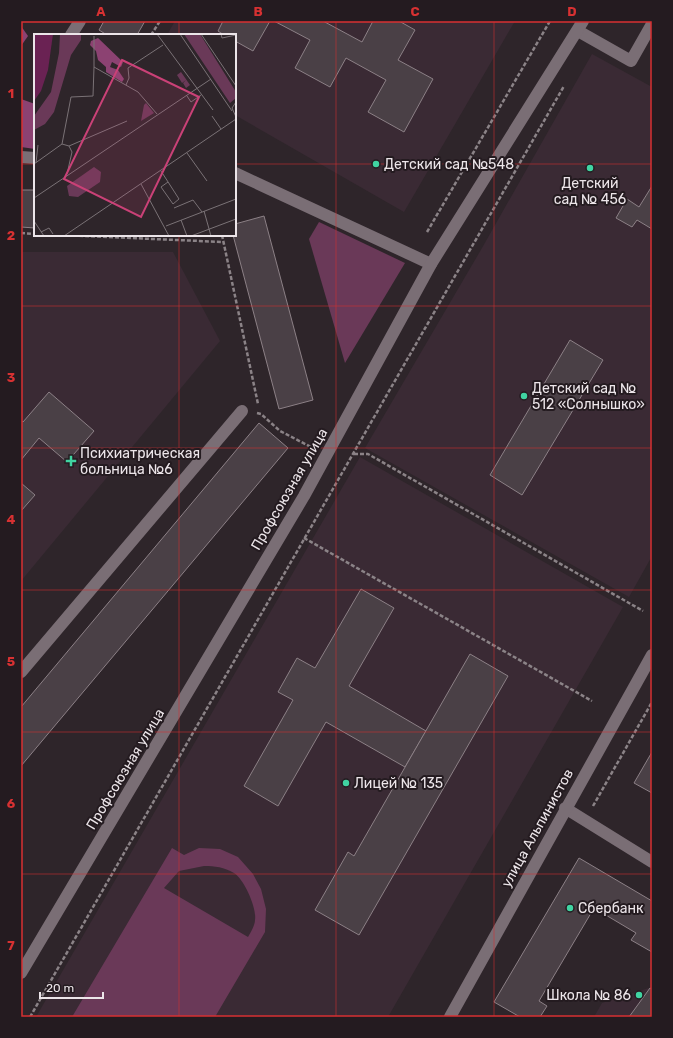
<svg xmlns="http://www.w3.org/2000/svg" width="673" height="1038" viewBox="0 0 673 1038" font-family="Rubik,sans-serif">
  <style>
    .built { fill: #3a2a34 }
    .green { fill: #6a3958; fill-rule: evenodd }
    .forest { fill: #8c4272 }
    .building { fill: #4a4046; stroke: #8c8086 }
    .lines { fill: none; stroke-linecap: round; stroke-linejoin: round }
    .path { stroke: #8b8387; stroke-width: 2.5; stroke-dasharray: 4 2; stroke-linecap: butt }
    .minor { stroke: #7a6e75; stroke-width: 12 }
    .grid { fill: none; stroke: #d73132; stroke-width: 1; stroke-opacity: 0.55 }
    .poi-dot { fill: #40d4a2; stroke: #241b20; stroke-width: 1.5 }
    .labels { text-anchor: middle; stroke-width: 4; stroke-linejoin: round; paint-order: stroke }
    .poi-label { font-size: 14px; fill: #ece5e9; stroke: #241b20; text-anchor: start }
    .street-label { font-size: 14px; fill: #ece5e9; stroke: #241b20 }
    .inset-road { fill: none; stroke: #7a7276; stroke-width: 1 }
    .view { fill: #ca4177; fill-opacity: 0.15; stroke: #ca4177; stroke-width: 2 }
    .inset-edge { fill: none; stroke: #ece5e9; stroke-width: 2 }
    .neatline { fill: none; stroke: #d73132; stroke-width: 1.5 }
    .grid-label { font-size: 13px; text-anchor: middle; font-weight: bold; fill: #d73132 }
  </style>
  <rect width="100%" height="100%" fill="#2e252a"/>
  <g class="built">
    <path d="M175 21H515L404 212 235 115V35H167Z"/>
    <path d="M592 54 652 87V556L629 597 365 448 482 248Z"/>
    <path d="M21 252H173L220 341 21 581Z"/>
    <path d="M360 457 623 607 388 1017H36Z"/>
    <path d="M652 987V1017H594L602 1003Z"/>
  </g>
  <g class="green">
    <path d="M319 222 405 263 345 363 309 239Z"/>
    <path d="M172 848 184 855 199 848 220 849 238 857 253 874 261 889 266 909 265 932 215 1017H72ZM204 866C215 866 224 867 234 873 244 879 257 908 255 920 255 925 251 932 248 937L164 888 179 871Z"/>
  </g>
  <g class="forest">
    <path d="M21 26 28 36 21 46Z"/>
    <path d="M21 99 35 104V149L21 147Z"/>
  </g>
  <g class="building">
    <path d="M104 21H145L137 35H107L99 30Z"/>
    <path d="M223 21H270L253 51 235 41V35H224L218 31Z"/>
    <path d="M274 21H323L362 42 373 21H399L415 30 398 60 433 79 404 132 368 112 386 80 346 58 330 87 295 68 310 40Z"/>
    <path d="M652 186V229L637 220 632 227 616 218 627 199 639 207Z"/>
    <path d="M21 190H35V228L21 227Z"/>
    <path d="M264 216 313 400 279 409 233 235H235V224Z"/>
    <path d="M570 340 603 360 522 495 490 475Z"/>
    <path d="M49 392 94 431 67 462 39 438 21 460V421L23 422Z"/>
    <path d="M259 423 288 448 21 766V707Z"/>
    <path d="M21 483 35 495 21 511Z"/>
    <path d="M361 589 394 608 349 686 426 731 405 767 326 722 278 806 244 786 293 700 278 692 297 658 315 668Z"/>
    <path d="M470 654 508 676 359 935 315 910 348 852 354 856Z"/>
    <path d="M652 752V793L634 783Z"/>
    <path d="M579 858 652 901V952L631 940 636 933 594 908 539 1001 547 1006 540 1017H520L494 1002Z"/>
    <path d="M650 988 652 989V1017H629Z"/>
  </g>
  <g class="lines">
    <g class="path">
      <path d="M151 35 160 21"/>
      <path d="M427 232 550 21"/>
      <path d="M21 233 35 234"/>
      <path d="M61 235 223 242"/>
      <path d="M222 235 258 404"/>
      <path d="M257 413 261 414 280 431 311 447"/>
      <path d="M354 454H368L643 611"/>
      <path d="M304 538 592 701"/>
      <path d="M593 806 652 702"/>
      <path d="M30 1017 564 86"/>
    </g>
    <g class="minor">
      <path d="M578 31 631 61 652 24"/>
      <path d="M71 35 80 21"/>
      <path d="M21 157 35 158"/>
      <path d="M235 173 431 264"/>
      <path d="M21 672 242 411"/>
      <path d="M565 808 652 862"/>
      <path d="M21 973 304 496 431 264 583 21"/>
      <path d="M450 1017 652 655"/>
    </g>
  </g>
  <path class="grid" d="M179 21V35M336 21V1017M494 21V1017M21 164H35M235 164H652M179 235V1017M21 306H652M21 448H652M21 590H652M21 732H652M21 874H652"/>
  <g class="poi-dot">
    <circle cx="376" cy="164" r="4"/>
    <circle cx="590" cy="168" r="4"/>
    <circle cx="524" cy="396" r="4"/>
    <path d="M69 455h4v4h4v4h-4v4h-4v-4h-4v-4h4z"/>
    <circle cx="346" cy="783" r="4"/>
    <circle cx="570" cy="908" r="4"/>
    <circle cx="639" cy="995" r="4"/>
  </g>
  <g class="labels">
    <g class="poi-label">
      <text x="384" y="169">Детский сад №548</text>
      <text x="590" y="188" text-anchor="middle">Детский<tspan x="590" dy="16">сад № 456</tspan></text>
      <text x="532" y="393">Детский сад №<tspan x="532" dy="16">512 «Солнышко»</tspan></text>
      <text x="80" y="458">Психиатрическая<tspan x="80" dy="16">больница №6</tspan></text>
      <text x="354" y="788">Лицей № 135</text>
      <text x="578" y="913">Сбербанк</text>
      <text x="631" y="1000" text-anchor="end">Школа № 86</text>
    </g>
    <g class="street-label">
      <text transform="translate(289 489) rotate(-60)" y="5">Профсоюзная улица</text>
      <text transform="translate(125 769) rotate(-59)" y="5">Профсоюзная улица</text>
      <text transform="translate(537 828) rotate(-61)" y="5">улица Альпинистов</text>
    </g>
  </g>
  <g transform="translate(34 34)">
    <rect width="202" height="202" fill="#2e252a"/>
    <path d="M26 0H47V6L37 21 20 78 11 90 0 96V82L17 58 25 19ZM150 0H166L202 58V64L196 69ZM147 38 156 51 152 54 149 49 152 46 148 49 143 41ZM112 69 120 79 107 87 110 71ZM60 133 67 138 66 148 44 163 35 162 33 152Z" fill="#6a3958"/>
    <path d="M64 4 89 28 87 33 78 28 76 33 84 36 90 45 88 48 72 38V33L64 26 62 17 56 11 57 7Z" fill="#8c4272"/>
    <path d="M0 0H19L14 36 7 57 0 67Z" fill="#6a2253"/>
    <path class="inset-road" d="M123 0 179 76M146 0 198 77M167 0 202 52M187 0 188 4 202 1M60 2V33L104 58 123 80M60 33 59 62 37 63 28 110 35 112 93 87M92 51 95 44 94 34 129 11M153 62 157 68 167 61M202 68 198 74 202 83M178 82 187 95M153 119 173 147M2 129 4 111M0 130 28 110M127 137 145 165 139 170 127 153 134 148M33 140 38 118 35 112M107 150 135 202M0 164 177 45M140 174 159 166 168 178M170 177 177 202M147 186 153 202M0 187 10 202M132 192 202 165M7 198 15 194 19 200M30 202 202 85M157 202 202 185"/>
    <path class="view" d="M88 26 165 63 107 183 30 145Z"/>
    <rect width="202" height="202" class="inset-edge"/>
  </g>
  <rect width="673" height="1038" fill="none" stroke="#241b20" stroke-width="44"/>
  <path d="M40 992v6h63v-6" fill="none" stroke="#ece5e9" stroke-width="2"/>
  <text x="46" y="992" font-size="12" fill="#ece5e9" stroke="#241b20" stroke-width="3" paint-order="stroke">20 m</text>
  <rect x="22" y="22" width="629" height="994" class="neatline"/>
  <g class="grid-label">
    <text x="101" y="16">A</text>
    <text x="258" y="16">B</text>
    <text x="415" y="16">C</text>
    <text x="572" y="16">D</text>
    <text x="11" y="98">1</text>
    <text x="11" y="240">2</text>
    <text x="11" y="382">3</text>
    <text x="11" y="524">4</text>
    <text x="11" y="666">5</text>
    <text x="11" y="808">6</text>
    <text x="11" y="950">7</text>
  </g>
</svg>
